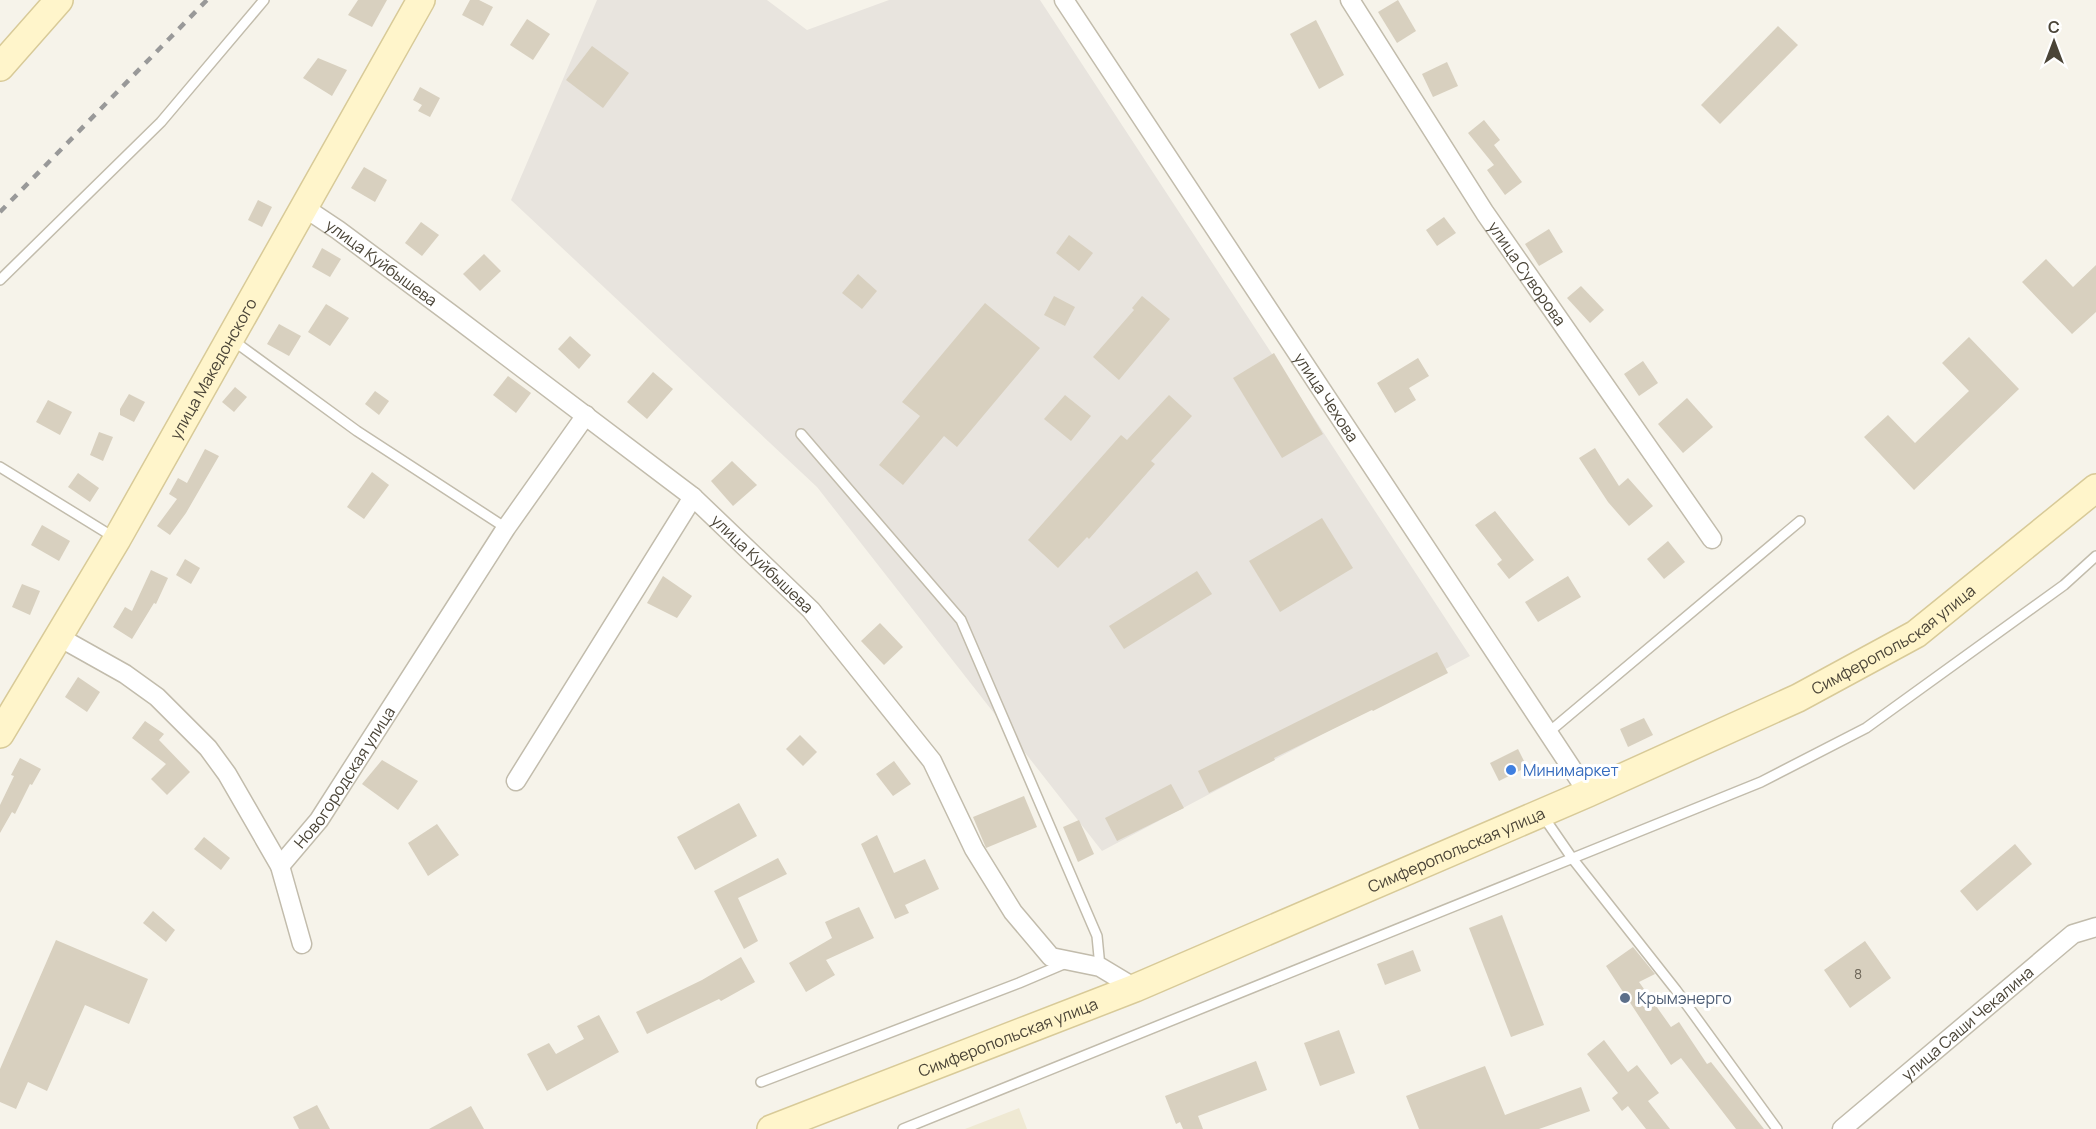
<svg xmlns="http://www.w3.org/2000/svg" width="2096" height="1129" viewBox="0 0 2096 1129" font-family="Manrope,sans-serif">
  <style>
    .industrial { fill: #e8e4de }
    .education { fill: #efe9d3 }
    .building { fill: #d8d0bf }
    .lines { fill: none; stroke-linecap: round; stroke-linejoin: round }
    .lane-casing { stroke: #c2bcac; stroke-width: 12 }
    .street-casing { stroke: #c2bcac; stroke-width: 21 }
    .secondary-casing { stroke: #d8ca98; stroke-width: 30 }
    .lane { stroke: #fff; stroke-width: 9 }
    .street { stroke: #fff; stroke-width: 18 }
    .secondary { stroke: #fff5cb; stroke-width: 27 }
    .rail { stroke: #999; stroke-width: 4.5; stroke-dasharray: 8 8; stroke-linecap: butt }
    .shop-dot { fill: #3f7fe0; stroke: #fff; stroke-width: 2 }
    .service-dot { fill: #5c6f8a; stroke: #fff; stroke-width: 2 }
    .labels { text-anchor: middle; stroke-width: 6; stroke-linejoin: round; paint-order: stroke }
    .number-label { font-size: 14px; fill: #6e6759 }
    .street-label { font-size: 16px; fill: #4a4437; stroke: #fff }
    .shop-label { font-size: 16px; fill: #366cbe; stroke: #fff; text-anchor: start }
    .service-label { font-size: 16px; fill: #4e5e75; stroke: #fff; text-anchor: start }
  </style>
  <rect width="100%" height="100%" fill="#f6f3ea"/>
  <path class="industrial" d="M597 0H767L807 30 889 0H1040L1470 656 1102 851 817 487 511 200Z"/>
  <path class="education" d="M1019 1108 1027 1129H965Z"/>
  <g class="building">
    <path d="M358 0H387L372 27 348 15Z"/>
    <path d="M470 0H479L493 7 483 26 462 15Z"/>
    <path d="M1398 0 1416 31 1397 43 1378 12Z"/>
    <path d="M527 19 550 34 533 60 510 45Z"/>
    <path d="M1316 20 1344 75 1319 89 1290 34Z"/>
    <path d="M1778 26 1798 45 1720 124 1701 105Z"/>
    <path d="M592 46 629 73 603 108 566 80Z"/>
    <path d="M318 58 347 70 332 96 303 78Z"/>
    <path d="M1447 62 1458 86 1433 97 1422 74Z"/>
    <path d="M420 87 440 98 430 117 418 111 422 105 413 100Z"/>
    <path d="M1484 120 1500 140 1494 145 1522 182 1505 195 1487 170 1494 165 1468 133Z"/>
    <path d="M364 167 387 180 375 202 351 188Z"/>
    <path d="M258 200 272 207 262 227 248 220Z"/>
    <path d="M1444 217 1456 233 1437 246 1426 230Z"/>
    <path d="M421 222 439 235 422 256 405 243Z"/>
    <path d="M1549 229 1563 252 1539 266 1525 244Z"/>
    <path d="M1069 235 1093 253 1079 271 1056 253Z"/>
    <path d="M322 248 341 259 330 277 312 267Z"/>
    <path d="M484 254 501 271 480 291 463 274Z"/>
    <path d="M2046 259 2073 287 2096 265V312L2072 334 2022 282Z"/>
    <path d="M858 274 877 291 862 309 842 293Z"/>
    <path d="M1581 286 1604 310 1590 323 1567 298Z"/>
    <path d="M1054 296 1075 307 1065 326 1044 315Z"/>
    <path d="M1142 296 1170 319 1119 380 1093 357 1134 310 1132 308Z"/>
    <path d="M985 303 1040 348 957 447 944 436 903 485 879 465 920 416 902 402Z"/>
    <path d="M326 304 349 318 330 346 308 332Z"/>
    <path d="M279 324 301 336 289 356 267 344Z"/>
    <path d="M570 336 591 355 579 369 558 349Z"/>
    <path d="M1969 337 2019 389 1914 490 1864 437 1888 415 1915 443 1969 391 1942 363Z"/>
    <path d="M1274 353 1323 434 1282 458 1233 378Z"/>
    <path d="M1418 358 1429 376 1409 388 1416 400 1395 413 1377 383Z"/>
    <path d="M1643 361 1658 383 1639 396 1624 374Z"/>
    <path d="M653 372 673 389 647 419 627 402Z"/>
    <path d="M508 376 531 393 516 413 493 395Z"/>
    <path d="M235 387 247 397 234 412 222 402Z"/>
    <path d="M375 391 389 401 379 415 365 404Z"/>
    <path d="M129 394 145 402 134 422 120 415V409Z"/>
    <path d="M1065 395 1091 416 1071 441 1044 419Z"/>
    <path d="M1169 395 1192 416 1151 461 1155 464 1089 539 1087 537 1058 568 1028 540 1121 435 1127 440Z"/>
    <path d="M1687 398 1713 427 1683 453 1658 424Z"/>
    <path d="M48 400 72 412 60 435 36 422Z"/>
    <path d="M99 432 113 437 103 461 90 455Z"/>
    <path d="M1595 448 1619 486 1628 478 1653 506 1629 526 1608 502 1579 458Z"/>
    <path d="M205 449 219 456 186 513 170 535 157 526 177 499 169 494 178 478 187 483Z"/>
    <path d="M732 461 757 485 733 506 711 481Z"/>
    <path d="M372 472 389 485 364 519 347 507Z"/>
    <path d="M78 473 99 488 90 502 68 487Z"/>
    <path d="M1495 511 1534 560 1509 579 1497 564 1502 560 1475 525Z"/>
    <path d="M1322 518 1353 568 1280 612 1249 561Z"/>
    <path d="M42 525 70 541 59 561 31 545Z"/>
    <path d="M1668 541 1685 562 1664 579 1647 559Z"/>
    <path d="M185 559 200 568 191 584 176 575Z"/>
    <path d="M151 570 168 578 156 604 154 603 132 639 113 627 125 607 132 611Z"/>
    <path d="M1197 571 1212 594 1124 649 1109 626Z"/>
    <path d="M663 576 692 596 677 618 647 603Z"/>
    <path d="M1568 576 1581 597 1538 622 1525 602Z"/>
    <path d="M22 584 40 591 30 615 12 607Z"/>
    <path d="M880 623 903 647 884 665 861 641Z"/>
    <path d="M1437 652 1448 673 1373 711 1372 710 1274 758 1275 760 1209 793 1198 771Z"/>
    <path d="M78 677 100 692 87 712 65 697Z"/>
    <path d="M1644 718 1653 735 1628 747 1620 729Z"/>
    <path d="M145 721 164 734 159 740 190 772 167 795 151 779 166 764 132 738Z"/>
    <path d="M800 735 817 752 803 766 786 749Z"/>
    <path d="M1518 749 1527 767 1499 781 1490 763Z"/>
    <path d="M20 758 41 769 32 785 30 784 15 814 12 812 0 833V805L14 776 11 775Z"/>
    <path d="M382 760 418 781 398 810 362 784Z"/>
    <path d="M894 761 911 784 893 796 876 774Z"/>
    <path d="M1171 784 1184 808 1117 841 1105 818Z"/>
    <path d="M1024 796 1037 827 986 848 973 817Z"/>
    <path d="M739 803 757 836 695 870 677 837Z"/>
    <path d="M1079 820 1094 854 1078 862 1063 827Z"/>
    <path d="M437 824 459 855 428 876 408 843Z"/>
    <path d="M877 835 894 873 925 859 939 889 905 905 909 913 895 919 861 844Z"/>
    <path d="M204 837 230 858 221 870 194 849Z"/>
    <path d="M2015 844 2032 864 1977 911 1960 891Z"/>
    <path d="M778 858 787 874 738 898 758 941 744 949 714 891Z"/>
    <path d="M859 907 874 938 826 960 835 975 806 992 789 963 832 938 825 922Z"/>
    <path d="M153 911 175 930 166 942 143 923Z"/>
    <path d="M1502 915 1544 1025 1511 1037 1469 928Z"/>
    <path d="M56 940 148 979 129 1024 85 1005 47 1091 28 1082 16 1109 0 1102V1069Z"/>
    <path d="M1865 941 1891 978 1850 1008 1824 970Z"/>
    <path d="M1633 947 1655 974 1639 982 1671 1027 1679 1022 1707 1064 1711 1062 1764 1129H1736L1681 1058 1671 1065 1606 966Z"/>
    <path d="M1413 950 1421 971 1385 985 1377 964Z"/>
    <path d="M741 957 755 982 721 1001 719 999 647 1034 636 1012 702 980Z"/>
    <path d="M599 1015 619 1052 547 1091 527 1054 549 1043 556 1054 584 1039 577 1026Z"/>
    <path d="M1339 1030 1355 1073 1320 1086 1304 1043Z"/>
    <path d="M1604 1040 1628 1072 1637 1065 1659 1093 1648 1101 1670 1129H1646L1628 1106 1622 1111 1612 1098 1618 1093 1587 1054Z"/>
    <path d="M1256 1061 1267 1090 1198 1116 1203 1129H1183L1180 1122 1176 1124 1165 1096Z"/>
    <path d="M1485 1066 1505 1115 1581 1087 1590 1111 1539 1129H1419L1406 1096Z"/>
    <path d="M317 1105 330 1129H299L293 1117Z"/>
    <path d="M471 1106 484 1129H429Z"/>
  </g>
  <g class="lines">
    <g class="lane-casing">
      <g id="lane">
        <path d="M0 280 161 122 264 0"/>
        <path d="M231 339 357 431 506 528"/>
        <path d="M801 434 961 620 1097 936 1100 967"/>
        <path d="M0 467 115 538"/>
        <path d="M1549 732 1800 521"/>
        <path d="M1543 816 1572 858 1676 990 1777 1129"/>
        <path d="M761 1082 1019 983 1066 963"/>
        <path d="M903 1129 1761 782 1866 728 2064 585 2096 556"/>
      </g>
    </g>
    <g class="street-casing">
      <g id="street">
        <path id="s1" d="M1064 0 1588 793"/>
        <path id="s2" d="M1350 0 1485 213 1712 539"/>
        <path id="s3" d="M305 208 338 230 451 314 693 497 811 610 932 761 974 849 1013 912 1051 957 1100 967 1135 988"/>
        <path d="M59 637 125 674 157 697 208 748 227 774 280 866 302 944"/>
        <path d="M516 781 693 497"/>
        <path id="s4" d="M280 866 319 820 506 528 586 415"/>
        <path id="s5" d="M1842 1129 2073 934 2096 927"/>
      </g>
    </g>
    <g class="secondary-casing">
      <g id="secondary">
        <path d="M0 67 59 0"/>
        <path id="s6" d="M0 734 117 539 421 0"/>
        <path id="s7" d="M771 1129 1135 988 1588 793 1798 698 1916 634 2096 488"/>
      </g>
    </g>
    <use href="#lane" class="lane"/>
    <use href="#street" class="street"/>
    <use href="#secondary" class="secondary"/>
    <path class="rail" d="M0 212 207 0"/>
  </g>
  <circle class="shop-dot" cx="1511" cy="770" r="6"/>
  <circle class="service-dot" cx="1625" cy="998" r="6"/>
  <g class="labels">
    <g class="number-label">
      <text x="1858" y="979">8</text>
    </g>
    <g class="street-label">
      <text dy="6" stroke="none"><textPath href="#s3" startOffset="94">улица Куйбышева</textPath></text>
      <text dy="6" stroke="none"><textPath href="#s2" startOffset="326">улица Суворова</textPath></text>
      <text dy="6" stroke="none"><textPath href="#s6" startOffset="423">улица Македонского</textPath></text>
      <text dy="6" stroke="none"><textPath href="#s1" startOffset="476">улица Чехова</textPath></text>
      <text dy="6" stroke="none"><textPath href="#s3" startOffset="580">улица Куйбышева</textPath></text>
      <text dy="6" stroke="none"><textPath href="#s7" startOffset="1226">Симферопольская улица</textPath></text>
      <text dy="6" stroke="none"><textPath href="#s4" startOffset="110">Новогородская улица</textPath></text>
      <text dy="6" stroke="none"><textPath href="#s7" startOffset="740">Симферопольская улица</textPath></text>
      <text dy="6" stroke="none"><textPath href="#s5" startOffset="164">улица Саши Чекалина</textPath></text>
      <text dy="6" stroke="none"><textPath href="#s7" startOffset="254">Симферопольская улица</textPath></text>
    </g>
    <g class="shop-label">
      <text x="1523" y="776">Минимаркет</text>
    </g>
    <g class="service-label">
      <text x="1637" y="1004">Крымэнерго</text>
    </g>
  </g>
  <g transform="translate(2054 42)" stroke="#ffffff" stroke-width="4.5" paint-order="stroke">
  <path d="M0-4.5L10 22L0 15L-10 22Z" fill="#4a4437"/>
  <text y="-9" font-size="16" font-weight="bold" text-anchor="middle" fill="#4a4437">С</text>
  </g>
</svg>
